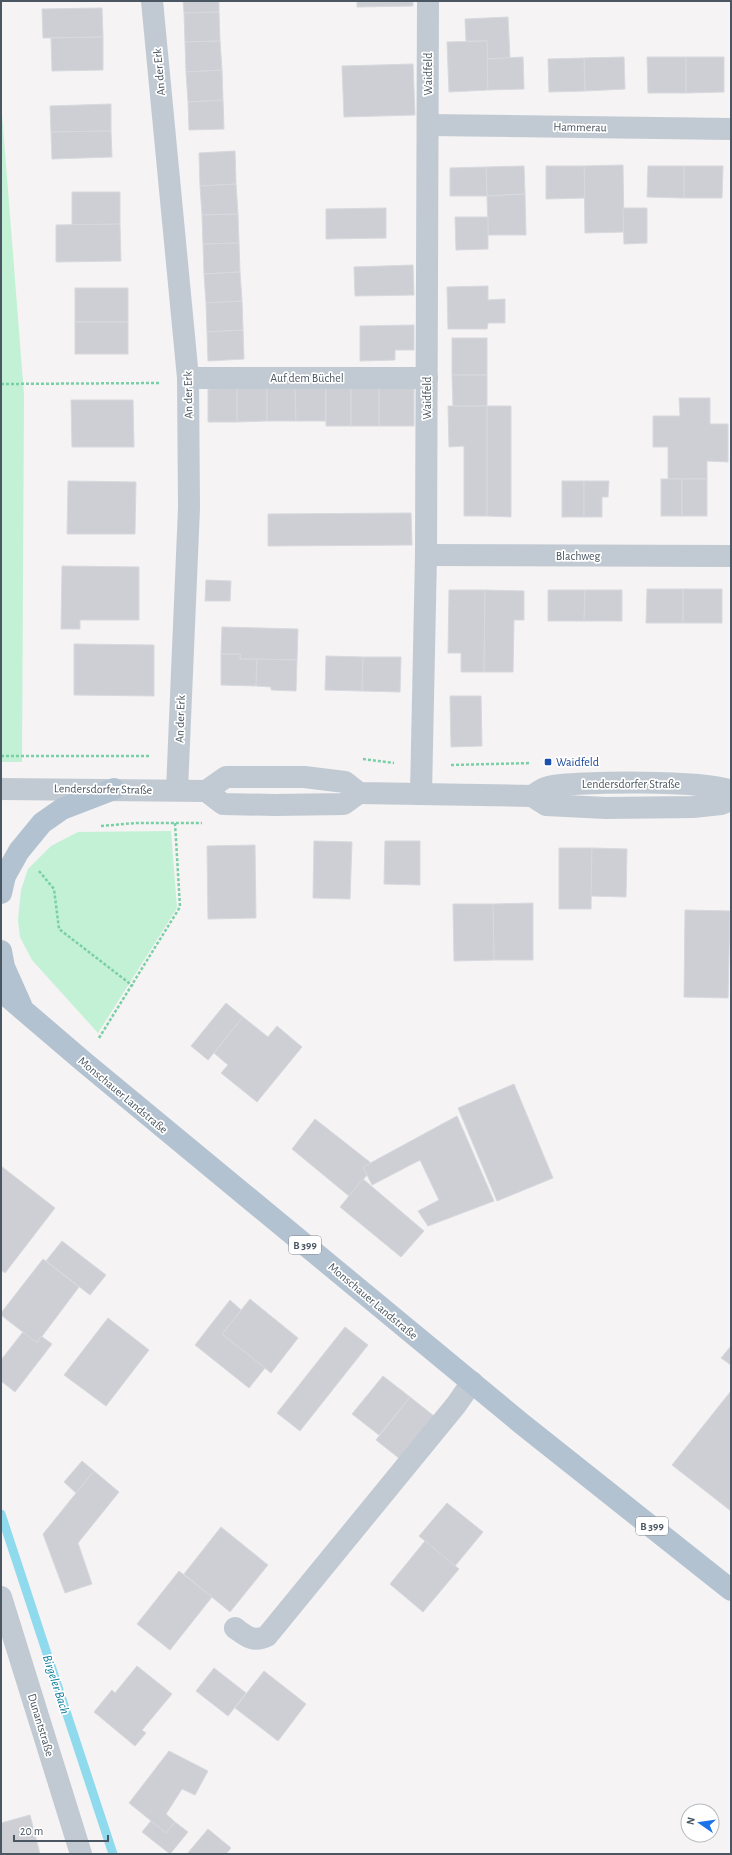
<svg xmlns="http://www.w3.org/2000/svg" width="732" height="1855" viewBox="0 0 732 1855" font-family="'Alegreya Sans',sans-serif">
  <style>
    .green { fill: #c3f1d5 }
    .lines { fill: none; stroke-linecap: round; stroke-linejoin: round }
    .stream { stroke: #90daee; stroke-width: 9 }
    .building { fill: #cdcfd5; stroke: #d7d9de }
    .path { stroke: #7ad0a6; stroke-width: 2.5; stroke-dasharray: 3 2; stroke-linecap: butt }
    .minor { stroke: #c1cad2; stroke-width: 22 }
    .major { stroke: #b3c2d1; stroke-width: 22 }
    .transit-dot { fill: #1a4fb4; stroke: #fff; stroke-width: 1.5 }
    .labels { text-anchor: middle; stroke-width: 3.5; stroke-linejoin: round; paint-order: stroke }
    .shield { fill: #fff; stroke: #808990; stroke-width: 1 }
    .shield-label { font-size: 11px; font-weight: bold; fill: #4a5661 }
    .street-label { font-size: 12px; fill: #4a5661; stroke: #fff }
    .transit-label { font-size: 12px; fill: #164399; stroke: #fff; text-anchor: start }
    .water-label { font-size: 13px; font-style: italic; fill: #0c7c9b; stroke: #fff }
  </style>
  <rect width="100%" height="100%" fill="#f5f3f3"/>
  <g class="green">
    <path d="M1 101 24 395 22 762H1Z"/>
    <path d="M171 831 177 908 98 1033 32 960 20 937 18 920 21 890 28 869 51 846 78 832Z"/>
  </g>
  <g class="lines">
    <path class="stream" d="M1 1514 113 1854"/>
  </g>
  <g class="building">
    <path d="M183 1H219V12L184 13Z"/>
    <path d="M357 1H413V6L357 7Z"/>
    <path d="M102 8 103 37 43 38 42 9Z"/>
    <path d="M219 12 220 41 185 42 184 13Z"/>
    <path d="M508 17 510 58 487 59V41H466L465 19Z"/>
    <path d="M103 37V70L52 71 51 38Z"/>
    <path d="M220 41 222 70 186 72 185 42Z"/>
    <path d="M487 41 488 90 449 92 447 42Z"/>
    <path d="M523 57 524 89 488 90 487 59Z"/>
    <path d="M624 57 625 89 585 91 584 58Z"/>
    <path d="M647 57H686V93H648Z"/>
    <path d="M686 57H724V92L686 93Z"/>
    <path d="M584 58 585 91 549 92 548 59Z"/>
    <path d="M413 64 415 115 344 117 342 66Z"/>
    <path d="M222 70 223 100 188 102 186 72Z"/>
    <path d="M223 100 224 129 189 130 188 102Z"/>
    <path d="M111 104V131L51 132 50 106Z"/>
    <path d="M111 131 112 157 52 159 51 132Z"/>
    <path d="M235 151 236 184 200 186 199 153Z"/>
    <path d="M623 165 624 232 585 233 584 166Z"/>
    <path d="M524 166 525 194 487 196 486 167Z"/>
    <path d="M546 166H584L585 198 546 199Z"/>
    <path d="M648 166H684V198L647 197Z"/>
    <path d="M684 166H723L722 198H684Z"/>
    <path d="M486 167 487 196H450V168Z"/>
    <path d="M236 184 238 214 202 215 200 186Z"/>
    <path d="M72 192H120V224L72 225Z"/>
    <path d="M525 194 526 235H488L487 196Z"/>
    <path d="M386 208V238L326 239V209Z"/>
    <path d="M623 208H647V243L624 244Z"/>
    <path d="M238 214 239 243 203 244 202 215Z"/>
    <path d="M455 217H488V249L456 250Z"/>
    <path d="M120 224 121 261 56 262V225Z"/>
    <path d="M239 243 240 272 204 274 203 244Z"/>
    <path d="M413 265 414 295 355 296 354 267Z"/>
    <path d="M240 272 242 301 206 303 204 274Z"/>
    <path d="M488 286V300L505 299V323H488L487 329H448L447 287Z"/>
    <rect x="75" y="288" width="53" height="34"/>
    <path d="M242 301 243 330 207 332 206 303Z"/>
    <rect x="75" y="322" width="53" height="32"/>
    <path d="M414 325V350H395V360L360 361V326Z"/>
    <path d="M243 330 244 359 208 361 207 332Z"/>
    <rect x="452" y="338" width="35" height="37"/>
    <path d="M452 375H487V406H453Z"/>
    <path d="M414 387V426H379V388Z"/>
    <path d="M237 388H267V421L237 422Z"/>
    <path d="M237 388V422H208V389Z"/>
    <path d="M267 388H295L296 421H267Z"/>
    <path d="M295 388H326V421H296Z"/>
    <rect x="326" y="388" width="25" height="38"/>
    <rect x="351" y="388" width="28" height="38"/>
    <path d="M679 398H710V424H728V462L707 461V479H668V447H653V416H680Z"/>
    <path d="M71 400H133L134 447H72Z"/>
    <path d="M448 406H487V516H464V446L449 447Z"/>
    <path d="M487 406H511V517L487 516Z"/>
    <rect x="661" y="479" width="21" height="37"/>
    <rect x="682" y="479" width="25" height="37"/>
    <path d="M68 481 136 482 135 534H67Z"/>
    <rect x="562" y="481" width="22" height="36"/>
    <path d="M584 481H609L608 497H602V517H584Z"/>
    <path d="M411 513 412 545 268 546V514Z"/>
    <path d="M62 566 139 567V620H80V629H61Z"/>
    <path d="M206 580 231 581 230 601H205Z"/>
    <path d="M647 589H683V623H646Z"/>
    <rect x="683" y="589" width="39" height="34"/>
    <path d="M449 590H485L484 672H461V653H448Z"/>
    <path d="M485 590 524 591V620H514L513 672H484Z"/>
    <path d="M548 590H585L584 621H548Z"/>
    <path d="M585 590H622V621H584Z"/>
    <path d="M222 627 298 629 297 660 240 659V654H221Z"/>
    <path d="M74 644 154 645V696L74 695Z"/>
    <path d="M221 654H240V659H257L256 686 221 685Z"/>
    <path d="M326 656 363 657 362 691 325 690Z"/>
    <path d="M363 657H401L400 692 362 691Z"/>
    <path d="M257 659 297 660 296 691 271 690V687L256 686Z"/>
    <path d="M450 696H481L482 746 451 747Z"/>
    <path d="M314 841 352 842 350 899 313 898Z"/>
    <path d="M385 841H420V885L384 884Z"/>
    <path d="M255 845 256 918 208 919 207 846Z"/>
    <path d="M559 848H592L591 909H559Z"/>
    <path d="M592 848 627 849 626 897 591 896Z"/>
    <path d="M533 903V960H494L493 904Z"/>
    <path d="M453 904H493L494 960 454 961Z"/>
    <path d="M685 910 730 911 728 998 684 997Z"/>
    <path d="M226 1003 243 1017 208 1060 191 1046Z"/>
    <path d="M243 1017 268 1037 277 1026 302 1047 257 1102 221 1073 228 1065 214 1053Z"/>
    <path d="M514 1084 553 1178 497 1201 458 1108Z"/>
    <path d="M457 1116 494 1201 428 1226 418 1211 439 1200 420 1160 372 1185 363 1167Z"/>
    <path d="M315 1119 371 1163 363 1167 367 1175 349 1196 292 1149Z"/>
    <path d="M1 1166 55 1208 5 1273 1 1270Z"/>
    <path d="M363 1179 424 1231 401 1257 340 1207Z"/>
    <path d="M62 1241 106 1275 90 1295 46 1261Z"/>
    <path d="M43 1259 79 1287 37 1343 1 1315V1313Z"/>
    <path d="M250 1299 298 1338 271 1373 222 1334Z"/>
    <path d="M230 1300 241 1310 222 1334 265 1368 249 1388 195 1345Z"/>
    <path d="M108 1318 149 1350 106 1406 64 1375Z"/>
    <path d="M345 1327 368 1345 300 1431 277 1413Z"/>
    <path d="M23 1332 37 1343 41 1336 52 1344 15 1392 1 1381V1360Z"/>
    <path d="M731 1346V1365L721 1358Z"/>
    <path d="M383 1376 410 1397 379 1435 352 1414Z"/>
    <path d="M731 1391V1511L672 1465Z"/>
    <path d="M410 1397 434 1416 400 1459 376 1440Z"/>
    <path d="M82 1461 94 1471 76 1493 64 1482Z"/>
    <path d="M94 1471 119 1492 78 1543 92 1584 65 1593 43 1534Z"/>
    <path d="M447 1503 483 1532 455 1566 419 1536Z"/>
    <path d="M221 1527 268 1565 230 1612 184 1574Z"/>
    <path d="M425 1541 459 1569 423 1612 390 1584Z"/>
    <path d="M179 1571 212 1597 170 1650 137 1624Z"/>
    <path d="M137 1666 172 1694 142 1730 146 1733 135 1746 94 1712 112 1690 115 1693Z"/>
    <path d="M214 1668 246 1693 228 1716 196 1691Z"/>
    <path d="M264 1671 306 1704 278 1741 235 1708Z"/>
    <path d="M169 1751 208 1771 195 1795 182 1789 166 1814 175 1822 166 1833 129 1803Z"/>
    <path d="M30 1815 40 1854H1V1823Z"/>
    <path d="M151 1821 166 1833 175 1822 188 1832 170 1854 142 1832Z"/>
    <path d="M208 1829 231 1848 226 1854H187Z"/>
  </g>
  <g class="lines">
    <g class="path">
      <path d="M1 384 160 383"/>
      <path d="M1 756H150"/>
      <path d="M363 759 394 763"/>
      <path d="M451 765 531 763"/>
      <path d="M101 826 136 823H202"/>
      <path d="M39 871 54 889 59 929 133 986"/>
      <path d="M99 1038 180 907 175 823"/>
    </g>
    <g class="minor">
      <path d="M152 1 188 378 189 508 177 790"/>
      <path d="M428 125 731 129"/>
      <path d="M188 378H427"/>
      <path d="M426 555 731 556"/>
      <path d="M1 789 206 791 226 777H304L345 782 359 793 532 796 546 805 606 808 693 807 721 804 731 800"/>
      <path d="M206 791 223 804 275 805 344 804 359 793"/>
      <path d="M421 794 426 555 428 1"/>
      <path d="M532 796C537 793 542 788 548 787 574 781 710 780 731 791"/>
      <path d="M1 1597 81 1854"/>
      <path d="M235 1628C246 1636 253 1643 267 1636L456 1405 472 1382"/>
    </g>
    <g class="major">
      <path d="M1 893 5 876 19 851 42 823 62 809 114 789"/>
      <path d="M1 951 4 967 21 1005"/>
      <path d="M1 991 84 1062 522 1424 731 1590"/>
    </g>
  </g>
  <rect class="transit-dot" x="544" y="758" width="8" height="8" rx="2"/>
  <g class="labels">
    <g class="shield">
      <rect x="289" y="1236" width="32" height="18" rx="3"/>
      <rect x="636" y="1517" width="32" height="18" rx="3"/>
    </g>
    <g class="shield-label">
      <text x="305" y="1249">B 399</text>
      <text x="652" y="1530">B 399</text>
    </g>
    <g class="street-label">
      <text transform="translate(159 72) rotate(-95)" y="4">An der Erk</text>
      <text transform="translate(428 74) rotate(-90)" y="4">Waidfeld</text>
      <text transform="translate(580 127) rotate(1)" y="4">Hammerau</text>
      <text x="307" y="382">Auf dem Büchel</text>
      <text transform="translate(188 395) rotate(-91)" y="4">An der Erk</text>
      <text transform="translate(427 398) rotate(-90)" y="4">Waidfeld</text>
      <text x="578" y="560">Blachweg</text>
      <text transform="translate(180 719) rotate(-88)" y="4">An der Erk</text>
      <text x="631" y="788">Lendersdorfer Straße</text>
      <text transform="translate(103 789) rotate(1)" y="4">Lendersdorfer Straße</text>
      <text transform="translate(123 1095) rotate(40)" y="4">Monschauer Landstraße</text>
      <text transform="translate(373 1301) rotate(40)" y="4">Monschauer Landstraße</text>
      <text transform="translate(41 1725) rotate(73)" y="4">Dunantstraße</text>
    </g>
    <g class="transit-label">
      <text x="556" y="766">Waidfeld</text>
    </g>
    <g class="water-label">
      <text transform="translate(57 1684) rotate(72)" y="5">Birgeler Bach</text>
    </g>
  </g>
  <rect width="732" height="1855" fill="none" stroke="#4a5661" stroke-width="4"/>
  <g transform="translate(700 1823) rotate(283)"><circle r="19" fill="#ffffff" stroke="#b7bbc0"/>
  <path d="M0-3L7 15L0 10L-7 15Z" fill="#1a73e8"/>
  <text y="-6" font-size="11" font-weight="bold" text-anchor="middle" fill="#4a5661">N</text>
  </g>
  <path d="M14 1835v6h94v-6" fill="none" stroke="#4a5661" stroke-width="2"/>
  <text x="20" y="1835" font-size="12" fill="#4a5661" stroke="#ffffff" stroke-width="3" paint-order="stroke">20 m</text>
</svg>
